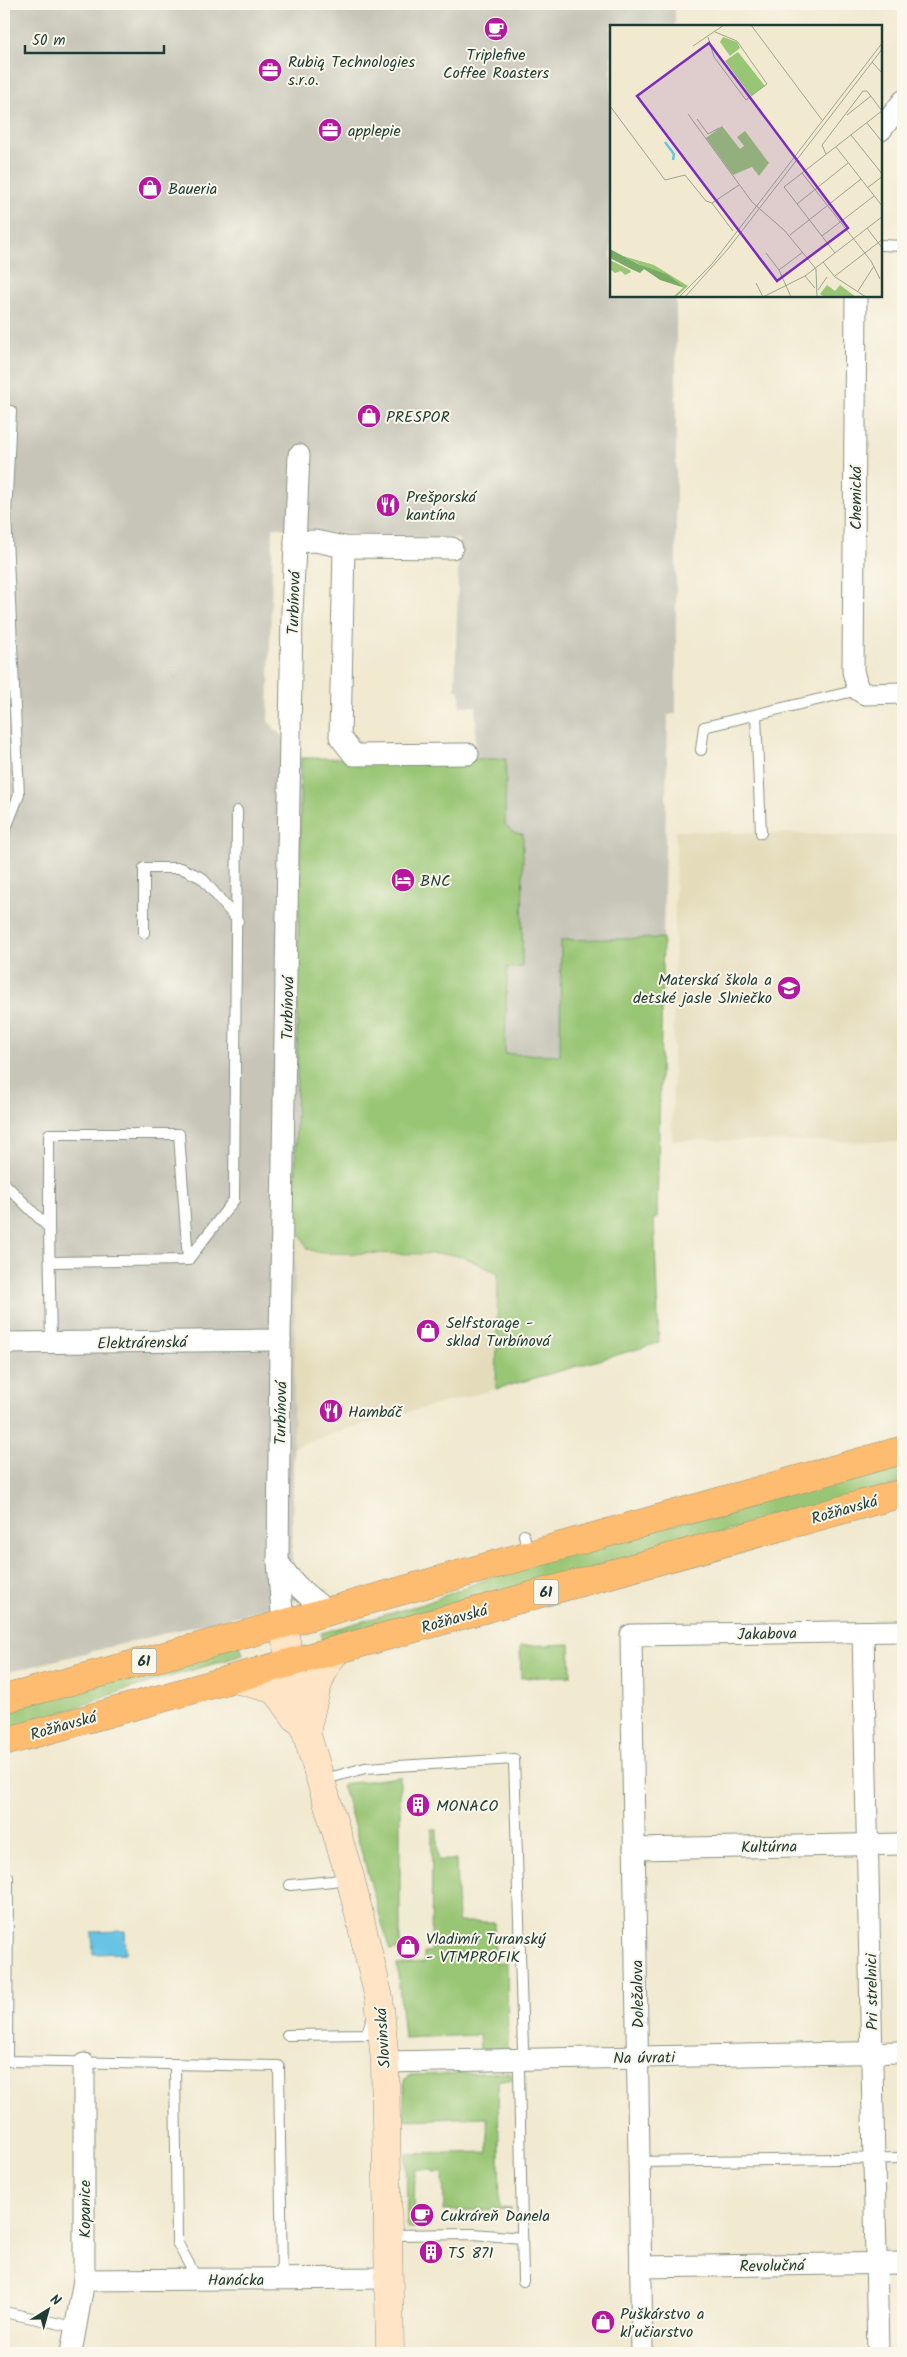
<svg xmlns="http://www.w3.org/2000/svg" width="907" height="2357" viewBox="0 0 907 2357" font-family="Kalam,sans-serif">
  <style>
    .built { fill: #e4dbba }
    .industrial { fill: #c6c5b8 }
    .green { fill: #99c674; stroke: #5c8254 }
    .water { fill: #68c3e5; stroke: #44808c }
    .lines { fill: none; stroke-linecap: round; stroke-linejoin: round }
    .lane-casing { stroke: #889382; stroke-width: 12 }
    .street-casing { stroke: #889382; stroke-width: 23 }
    .secondary-casing { stroke: #889382; stroke-width: 29 }
    .primary-casing { stroke: #889382; stroke-width: 29 }
    .lane { stroke: #fff; stroke-width: 10 }
    .street { stroke: #fff; stroke-width: 21 }
    .secondary { stroke: #ffe4c6; stroke-width: 28 }
    .primary { stroke: #febc70; stroke-width: 28 }
    .labels { text-anchor: middle; stroke-width: 4; stroke-linejoin: round; paint-order: stroke }
    .shield { fill: #fbf7ec; stroke: #61756b; stroke-width: 1 }
    .shield-label { font-size: 15px; font-weight: bold; fill: #1f3d34 }
    .poi-label { font-size: 16px; fill: #1f3d34; stroke: #fbf7ec; text-anchor: start }
    .street-label { font-size: 16px; fill: #1f3d34; stroke: #fbf7ec }
    .inset-river { fill: none; stroke: #68c3e5; stroke-width: 2.5 }
    .inset-road { fill: none; stroke: #9da492; stroke-width: 1 }
    .view { fill: #7b2cbf; fill-opacity: 0.15; stroke: #7b2cbf; stroke-width: 2.5 }
    .inset-edge { fill: none; stroke: #1f3d34; stroke-width: 2.5 }
  </style>
  <rect width="100%" height="100%" fill="#fbf7ec"/>
  <filter id="ink" filterUnits="userSpaceOnUse"><feTurbulence type="fractalNoise" baseFrequency=".02" numOctaves="2"/><feDisplacementMap in="SourceGraphic" scale="10" xChannelSelector="R" yChannelSelector="G"/><feConvolveMatrix kernelMatrix="1 2 1 2 8 2 1 2 1" color-interpolation-filters="sRGB"/></filter>
  <filter id="wash" filterUnits="userSpaceOnUse"><feTurbulence type="fractalNoise" baseFrequency=".0096" numOctaves="4" result="noise"/><feDisplacementMap in="SourceGraphic" scale="20" xChannelSelector="R" yChannelSelector="G"/><feGaussianBlur stdDeviation="1.12" result="paint"/><feColorMatrix in="noise" values="0 0 0 0 0 0 0 0 0 0 0 0 0 0 0 0 0 1.4 0 .05"/><feComposite in="paint" operator="in"/></filter>
  <g filter="url(#wash)">
    <rect width="100%" height="100%" fill="#f1e9d0"/>
    <g class="built">
      <path d="M676 831 903 836V1142L672 1140Z"/>
      <path d="M295 1222 308 1249 320 1253 445 1254 461 1256 498 1273 496 1389 357 1426 293 1447Z"/>
    </g>
    <path class="industrial" d="M4 4H675V26H611V296H676V714L668 715 663 938 562 940 560 1055 505 1054 507 968 522 967V833H515L505 825 506 759 475 758 476 706H460V690H455L459 539 307 532 273 527 268 721 301 758 292 1560 298 1576 309 1587 330 1590 252 1612 4 1673Z"/>
    <g class="green">
      <path d="M301 758 506 759 505 825 515 833 523 834 522 967 507 968 505 1054 560 1055 561 940 663 938 657 1218H654L659 1343 496 1389 498 1273 461 1256 445 1254 320 1253 308 1249 295 1222Z"/>
      <path d="M903 1461V1483L322 1643 321 1633 426 1603 506 1571Z"/>
      <path d="M240 1644 243 1655 122 1691 39 1721 4 1731V1710Z"/>
      <path d="M570 1644 571 1676 521 1678 520 1646Z"/>
      <path d="M400 1777V1941L402 1949 390 1951 342 1784Z"/>
      <path d="M432 1829H437L438 1860H456L458 1922H494L495 1963H507L508 2049 480 2050 479 2035 404 2038 397 1965 424 1963V1953L431 1952Z"/>
      <path d="M510 2072 513 2080H498L500 2208 512 2209 444 2211 443 2172H433V2169H415L414 2228H407L406 2154 488 2152 487 2117 404 2120V2080L411 2075Z"/>
    </g>
    <path class="water" d="M125 1931 126 1953 93 1954 92 1932Z"/>
  </g>
  <g filter="url(#ink)">
    <g class="lines">
      <g class="lane-casing">
        <g id="lane">
          <path d="M881 245 903 246"/>
          <path d="M756 715 761 833"/>
          <path d="M701 750 704 727 858 690"/>
          <path d="M4 833 19 795 6 516 11 411"/>
          <path d="M144 933V868H181L202 878 238 921"/>
          <path d="M4 1183 49 1228 51 1343"/>
          <path d="M49 1228V1134H179L188 1260"/>
          <path d="M50 1262 188 1260 234 1200 237 811"/>
          <path d="M524 1535 528 1554"/>
          <path d="M322 1780 365 1768 514 1759 523 2050 519 2070 523 2281"/>
          <path d="M8 1877 7 2061 279 2066 282 2279"/>
          <path d="M290 1885 332 1881 349 1878"/>
          <path d="M287 2035 367 2034 372 2018"/>
          <path d="M175 2065 177 2242 197 2279"/>
          <path d="M639 2162 903 2158"/>
          <path d="M389 2235 473 2234 522 2238"/>
          <path d="M4 2312 75 2327"/>
        </g>
      </g>
      <g class="street-casing">
        <g id="street">
          <path d="M881 130 903 101"/>
          <path d="M856 296 853 671 858 690 865 694 903 693"/>
          <path d="M295 542 315 541 344 547 452 548"/>
          <path d="M344 547 340 737 354 755 468 754"/>
          <path d="M4 1343 280 1340"/>
          <path d="M278 1562C292 1583 307 1596 328 1611"/>
          <path d="M283 1624 278 1562 280 1340 292 613 299 455"/>
          <path d="M863 1632 878 2353"/>
          <path d="M634 1849 903 1844"/>
          <path d="M385 2062 903 2052"/>
          <path d="M641 2267 903 2263"/>
          <path d="M84 2280 389 2278"/>
          <path d="M71 2353 84 2280V2064"/>
          <path d="M642 2353 631 1635 903 1631"/>
        </g>
      </g>
      <g class="secondary-casing">
        <g id="secondary">
          <path d="M283 1624 290 1664 306 1732 350 1877 379 1998 385 2062 390 2353"/>
          <path d="M235 1679 276 1690 297 1719"/>
          <path d="M307 1728C313 1700 318 1673 336 1651"/>
        </g>
      </g>
      <g class="primary-casing">
        <g id="primary">
          <path d="M4 1699 283 1624 903 1450"/>
          <path d="M4 1742 903 1493"/>
        </g>
      </g>
      <use href="#lane" class="lane"/>
      <use href="#street" class="street"/>
      <use href="#secondary" class="secondary"/>
      <use href="#primary" class="primary"/>
    </g>
  </g>
  <defs>
    <g id="cafe-disc" transform="scale(1.25)"><circle r="9.5" fill="#b5179e" stroke="#fbf7ec"/><path d="M-5.5-4.5H6V0H3Q3 3.5 0 3.5H-2.5Q-5.5 3.5-5.5 0ZM3-3.2v2h1.7v-2ZM-6 4.5H4V6H-6Z" fill="#fff"/></g>
    <g id="office-disc" transform="scale(1.25)"><circle r="9.5" fill="#b5179e" stroke="#fbf7ec"/><path d="M-6-3h4V-5.5h4V-3h4V5H-6ZM-1-4.5V-3h2v-1.5ZM-6 0V1H6V0Z" fill="#fff"/></g>
    <g id="shop-disc" transform="scale(1.25)"><circle r="9.5" fill="#b5179e" stroke="#fbf7ec"/><path d="M-5-2.5h2.3a2.7 3.5 0 0 1 5.4 0H5L5.5 6h-11ZM-1.5-2.5h3a1.5 2.3 0 0 0-3 0Z" fill="#fff"/></g>
    <g id="restaurant-disc" transform="scale(1.25)"><circle r="9.5" fill="#b5179e" stroke="#fbf7ec"/><path d="M-5-6h1v4h1v-4h1v4h1v-4h1v5L-1.5 .5V6h-2V.5L-5-1ZM5-6V6H3V1.5H1.5Q1.5-4 5-6Z" fill="#fff"/></g>
    <g id="hotel-disc" transform="scale(1.25)"><circle r="9.5" fill="#b5179e" stroke="#fbf7ec"/><path d="M-6-4.5h1.5V1H6V5H4.5V3h-9V5H-6ZM-4 0a1.8 1.8 0 1 1 3.6 0ZM.5 0V-2.5h3Q6-2.5 6 0Z" fill="#fff"/></g>
    <g id="school-disc" transform="scale(1.25)"><circle r="9.5" fill="#b5179e" stroke="#fbf7ec"/><path d="M0-5L7-2L0 1L-7-2ZM-4 1L0 2.5L4 1V4Q0 6-4 4Z" fill="#fff"/></g>
    <g id="building-disc" transform="scale(1.25)"><circle r="9.5" fill="#b5179e" stroke="#fbf7ec"/><path d="M-4-6H4V6H1V3H-1V6H-4ZM-2.5-4.3h1.7v1.8h-1.7ZM.8-4.3h1.7v1.8H.8ZM-2.5-1h1.7V.8h-1.7ZM.8-1h1.7V.8H.8Z" fill="#fff"/></g>
  </defs>
  <g fill-rule="evenodd">
    <use href="#cafe-disc" x="496" y="29"/>
    <use href="#office-disc" x="270" y="70"/>
    <use href="#office-disc" x="330" y="130"/>
    <use href="#shop-disc" x="150" y="188"/>
    <use href="#shop-disc" x="369" y="416"/>
    <use href="#restaurant-disc" x="388" y="505"/>
    <use href="#hotel-disc" x="403" y="880"/>
    <use href="#school-disc" x="789" y="988"/>
    <use href="#shop-disc" x="428" y="1331"/>
    <use href="#restaurant-disc" x="331" y="1411"/>
    <use href="#building-disc" x="418" y="1805"/>
    <use href="#shop-disc" x="408" y="1947"/>
    <use href="#cafe-disc" x="422" y="2215"/>
    <use href="#building-disc" x="431" y="2252"/>
    <use href="#shop-disc" x="603" y="2322"/>
  </g>
  <g class="labels">
    <g class="shield">
      <rect x="533.5" y="1579.5" width="25" height="25" rx="4"/>
      <rect x="131.5" y="1648.5" width="25" height="25" rx="4"/>
    </g>
    <g class="shield-label">
      <text x="546" y="1597">61</text>
      <text x="144" y="1666">61</text>
    </g>
    <g class="poi-label">
      <text x="496" y="60" text-anchor="middle">Triplefive<tspan x="496" dy="18">Coffee Roasters</tspan></text>
      <text x="288" y="67">Rubiq Technologies<tspan x="288" dy="18">s.r.o.</tspan></text>
      <text x="348" y="136">applepie</text>
      <text x="168" y="194">Baueria</text>
      <text x="386" y="422">PRESPOR</text>
      <text x="406" y="502">Prešporská<tspan x="406" dy="18">kantína</tspan></text>
      <text x="420" y="886">BNC</text>
      <text x="772" y="985" text-anchor="end">Materská škola a<tspan x="772" dy="18">detské jasle Slniečko</tspan></text>
      <text x="446" y="1328">Selfstorage -<tspan x="446" dy="18">sklad Turbínová</tspan></text>
      <text x="348" y="1417">Hambáč</text>
      <text x="436" y="1811">MONACO</text>
      <text x="426" y="1944">Vladimír Turanský<tspan x="426" dy="18">- VTMPROFIK</tspan></text>
      <text x="440" y="2221">Cukráreň Danela</text>
      <text x="448" y="2258">TS 871</text>
      <text x="620" y="2319">Puškárstvo a<tspan x="620" dy="18">kľučiarstvo</tspan></text>
    </g>
    <g class="street-label">
      <text transform="translate(855 498) rotate(-90)" y="6">Chemická</text>
      <text transform="translate(293 603) rotate(-88)" y="6">Turbínová</text>
      <text transform="translate(287 1008) rotate(-89)" y="6">Turbínová</text>
      <text transform="translate(142 1342) rotate(-1)" y="6">Elektrárenská</text>
      <text transform="translate(280 1413) rotate(-89)" y="6">Turbínová</text>
      <text transform="translate(844 1509) rotate(-16)" y="6">Rožňavská</text>
      <text transform="translate(454 1618) rotate(-16)" y="6">Rožňavská</text>
      <text transform="translate(767 1633) rotate(-1)" y="6">Jakabova</text>
      <text transform="translate(63 1725) rotate(-16)" y="6">Rožňavská</text>
      <text transform="translate(769 1846) rotate(-1)" y="6">Kultúrna</text>
      <text transform="translate(871 1992) rotate(-91)" y="6">Pri strelnici</text>
      <text transform="translate(637 1994) rotate(-91)" y="6">Doležalova</text>
      <text transform="translate(382 2038) rotate(-94)" y="6">Slovinská</text>
      <text transform="translate(644 2057) rotate(-1)" y="6">Na úvrati</text>
      <text transform="translate(84 2209) rotate(-90)" y="6">Kopanice</text>
      <text transform="translate(772 2265) rotate(-1)" y="6">Revolučná</text>
      <text x="236" y="2285">Hanácka</text>
    </g>
  </g>
  <g transform="translate(610 25)">
    <rect width="272" height="272" fill="#f1e9d0"/>
    <path d="M113 12 127 17 130 23 120 31 110 17ZM128 27 155 61 141 71 115 36ZM112 101 130 124 134 121 127 112 135 106 159 138 149 151 142 142 123 150 96 113ZM13 231 44 240 78 261 66 272H63L74 262ZM0 235 20 245 21 247 15 250 11 246 5 248 0 244ZM217 260 225 266 230 260 246 272H214L210 269Z" fill="#99c674"/>
    <path d="M0 224 28 239 58 250 75 263 50 255 34 244 30 248 21 244 0 233Z" fill="#7aab66"/>
    <path class="inset-river" d="M55 117 64 129 63 135"/>
    <path class="inset-road" d="M141 0 212 95M98 12 104 32 136 75 157 59 127 16 105 7M83 21 114 0M262 37 273 49M0 81 55 155 75 150 96 176 102 178 129 160M78 89 142 177 175 206 206 244 207 272M237 90 261 71M87 94 98 109 109 103M257 98 273 118M241 110 273 150M226 122 273 182M216 129 212 120 253 66H257L272 86M192 148 261 236 270 254M257 163 273 151M102 178 123 206M187 179 238 138M257 203 273 224M180 210 251 154M212 211 264 171M156 228 169 245 181 272M225 228 174 162 273 85M213 237 225 252 256 272M169 245 193 227M195 251 205 263M225 251 273 214M146 258 153 272M208 265 217 252M248 266 264 241M69 272 102 239 273 17M75 272 118 224 273 23M153 272 195 251 273 191"/>
    <path class="view" d="M99 18 238 203 167 256 27 71Z"/>
    <rect width="272" height="272" class="inset-edge"/>
  </g>
  <rect width="907" height="2357" fill="none" stroke="#fbf7ec" stroke-width="20"/>
  <g transform="translate(48 2310) rotate(37)" stroke="#fbf7ec" stroke-width="4" paint-order="stroke">
  <path d="M0-4L9 19L0 12L-9 19Z" fill="#1f3d34"/>
  <text y="-8" font-size="14" font-weight="bold" text-anchor="middle" fill="#1f3d34">N</text>
  </g>
  <path d="M25 45v8h139v-8" fill="none" stroke="#1f3d34" stroke-width="2.5"/>
  <text x="32" y="45" font-size="15" fill="#1f3d34" stroke="#fbf7ec" stroke-width="4" paint-order="stroke">50 m</text>
</svg>
